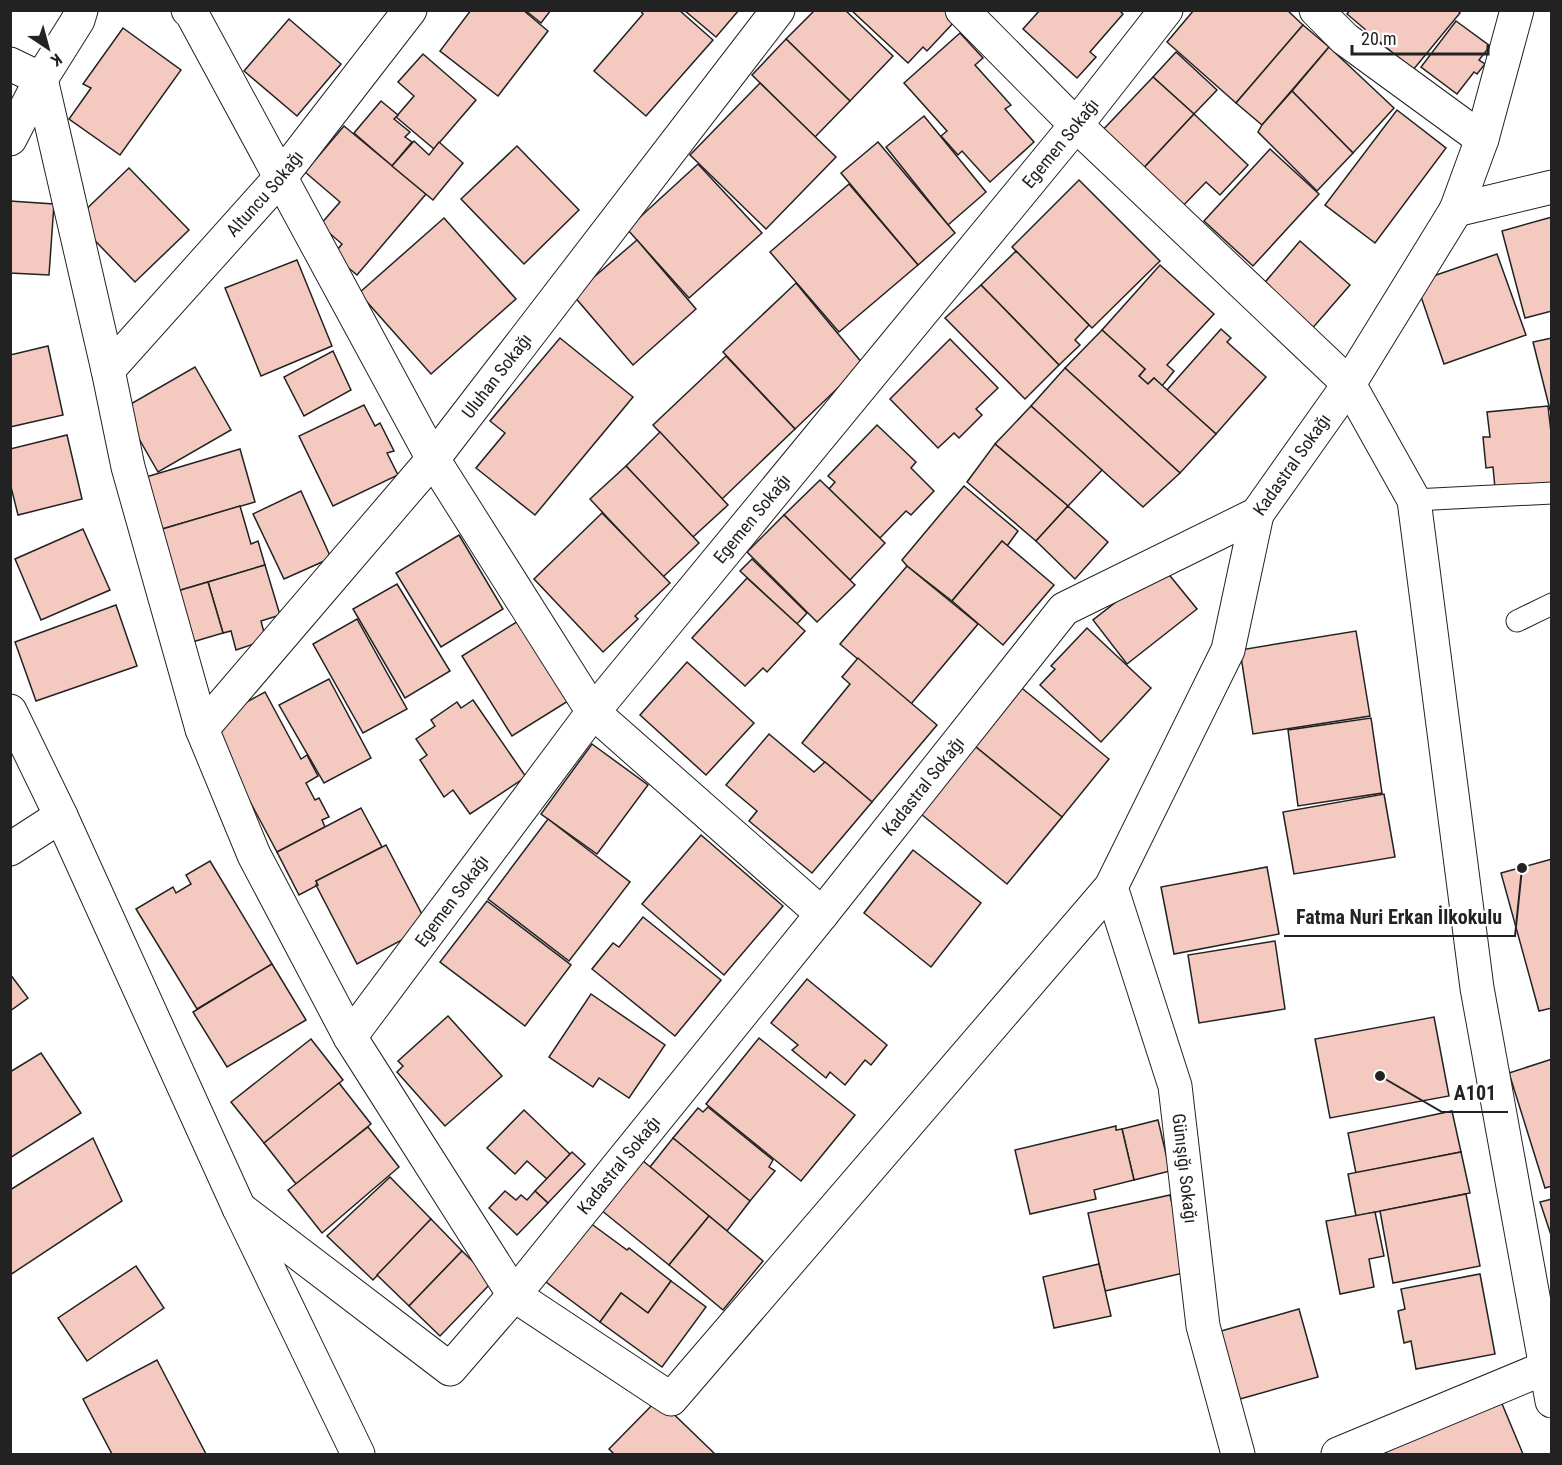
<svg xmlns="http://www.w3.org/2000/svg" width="1562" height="1465" viewBox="0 0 1562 1465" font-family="'Roboto Condensed',sans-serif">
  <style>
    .building { fill: #f3c9c0; stroke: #222; stroke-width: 1.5 }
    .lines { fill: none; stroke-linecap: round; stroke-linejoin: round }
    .lane-casing { stroke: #222; stroke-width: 23 }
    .street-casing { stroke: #222; stroke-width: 35 }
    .secondary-casing { stroke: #222; stroke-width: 35 }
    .lane { stroke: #fff; stroke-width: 21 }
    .street { stroke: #fff; stroke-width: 33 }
    .secondary { stroke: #fff; stroke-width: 33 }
    .labels { text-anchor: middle; stroke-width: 4.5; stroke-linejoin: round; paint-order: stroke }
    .street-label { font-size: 18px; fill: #222; stroke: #fff }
    .leader { fill: none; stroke: #222; stroke-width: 2 }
    .callout-dot { fill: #222; stroke: #fff; stroke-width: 2 }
    .callout-label { font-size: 20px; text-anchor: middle; font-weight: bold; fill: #222; stroke: #fff; stroke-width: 4.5; stroke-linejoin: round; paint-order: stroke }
  </style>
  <rect width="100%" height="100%" fill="#fff"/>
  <g class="building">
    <path d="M471 10H523L548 31 498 96 440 51Z"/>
    <path d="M525 10H551L541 23Z"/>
    <path d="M640 10H679L713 40 646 116 594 71 643 14Z"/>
    <path d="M684 10H739L716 37Z"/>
    <path d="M815 10H845L893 56 850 101 786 39Z"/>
    <path d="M851 10H945L956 20 927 51 923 47 908 63Z"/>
    <path d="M1040 10H1119L1123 14 1090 52 1096 57 1077 78 1023 29Z"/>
    <path d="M1194 10H1287L1303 25 1236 103 1167 42Z"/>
    <path d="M1350 10H1458L1460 13 1413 70 1347 14Z"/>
    <path d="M289 19 341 64 297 116 244 71Z"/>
    <path d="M1456 21 1490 46 1479 60 1485 64 1477 74 1474 72 1457 94 1421 67Z"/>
    <path d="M1303 25 1329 47 1262 125 1236 103Z"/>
    <path d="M123 28 181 70 120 155 69 119 91 88 83 84Z"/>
    <path d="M960 33 983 58 975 65 1011 105 1005 109 1034 142 990 182 962 151 958 155 941 136 947 131 904 83Z"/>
    <path d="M786 39 850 101 815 137 752 75Z"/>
    <path d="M1329 47 1394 108 1353 153 1292 91Z"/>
    <path d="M1176 52 1217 90 1194 114 1153 77Z"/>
    <path d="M423 54 476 100 434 149 396 117 414 96 398 82Z"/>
    <path d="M1153 77 1194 114 1139 173 1098 135Z"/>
    <path d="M760 83 836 157 766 229 690 155Z"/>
    <path d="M1292 91 1353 153 1317 191 1258 132 1262 125Z"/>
    <path d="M381 101 398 115 394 119 410 132 405 137 412 142 392 166 354 133Z"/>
    <path d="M1397 110 1446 148 1375 243 1325 205Z"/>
    <path d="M1194 114 1248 165 1220 195 1206 182 1179 210 1139 173Z"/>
    <path d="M924 116 986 192 948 225 886 147Z"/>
    <path d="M344 126 426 194 357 275 333 255 342 244 320 225 340 202 305 172Z"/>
    <path d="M414 141 429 155 439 142 463 163 433 200 392 166Z"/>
    <path d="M878 142 955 233 918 265 841 173Z"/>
    <path d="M517 146 579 210 524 264 461 199Z"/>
    <path d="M1270 149 1319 194 1253 266 1204 221Z"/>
    <path d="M698 164 762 233 689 298 627 229Z"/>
    <path d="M129 168 189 230 135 282 75 220Z"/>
    <path d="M1079 180 1160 261 1092 328 1012 247Z"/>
    <path d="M849 184 918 265 839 332 770 252Z"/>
    <path d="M10 201 54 204 49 275 10 273Z"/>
    <path d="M1552 217V311L1525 318 1502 231Z"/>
    <path d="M444 218 516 299 431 374 359 293Z"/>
    <path d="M637 240 696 309 633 365 573 295Z"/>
    <path d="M1300 241 1350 285 1310 331 1261 287Z"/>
    <path d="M1016 251 1089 325 1075 340 1080 345 1059 365 981 285Z"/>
    <path d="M1497 254 1526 335 1444 364 1416 282Z"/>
    <path d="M297 260 332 346 261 376 225 288Z"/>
    <path d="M1160 265 1214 314 1167 365 1174 371 1162 386 1154 378 1148 384 1139 376 1145 369 1102 330Z"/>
    <path d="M796 283 863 364 795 429 723 352Z"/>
    <path d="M981 285 1059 365 1025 399 945 318Z"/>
    <path d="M1221 329 1231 338 1227 342 1266 377 1216 434 1167 390Z"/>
    <path d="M1102 330 1145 369 1139 376 1148 384 1154 378 1216 434 1180 473 1065 368Z"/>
    <path d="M560 338 633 397 535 515 476 468 505 433 490 421Z"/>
    <path d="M1552 338V410H1550L1533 342Z"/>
    <path d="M950 339 998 388 976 409 982 415 959 438 954 433 938 448 890 399Z"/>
    <path d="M48 346 63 415 10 427V355Z"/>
    <path d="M333 351 351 390 304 416 284 377Z"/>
    <path d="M726 356 795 429 722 499 653 425Z"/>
    <path d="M195 367 231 430 158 472 122 409Z"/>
    <path d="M1065 368 1180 473 1143 507 1031 406Z"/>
    <path d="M364 405 375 426 380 423 394 451 387 453 398 475 333 506 299 436Z"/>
    <path d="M1031 406 1102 470 1068 506 995 444Z"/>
    <path d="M1548 406 1552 441V483L1495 488 1493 467 1486 468 1483 437H1490L1487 412Z"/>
    <path d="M877 425 916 462 911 468 934 491 911 515 906 511 880 538 829 489 835 482 828 476Z"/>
    <path d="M660 432 728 505 693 537 626 466Z"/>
    <path d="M67 435 82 499 18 515 10 483V449Z"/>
    <path d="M995 444 1068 506 1036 541 967 482Z"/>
    <path d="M240 449 255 502 162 529 146 477Z"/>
    <path d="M626 466 699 543 663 577 590 499Z"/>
    <path d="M820 480 885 543 850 580 784 515Z"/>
    <path d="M964 486 1018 531 1007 546 1002 541 952 601 907 566 902 560Z"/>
    <path d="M301 491 331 558 284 579 253 514Z"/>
    <path d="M240 506 251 544 258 541 265 565 174 592 159 530Z"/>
    <path d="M1068 506 1108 542 1075 579 1036 541Z"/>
    <path d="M602 513 670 583 635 616 638 619 603 652 534 579Z"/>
    <path d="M784 515 855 585 817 622 747 552Z"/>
    <path d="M83 529 110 590 41 620 15 559Z"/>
    <path d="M459 535 503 609 441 647 396 573Z"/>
    <path d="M1002 541 1054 585 1003 645 952 601Z"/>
    <path d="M752 559 807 613 797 624 740 571Z"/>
    <path d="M265 565 280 615 261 621 266 640 236 650 231 631 223 633 208 582Z"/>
    <path d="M907 566 978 624 911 704 840 644Z"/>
    <path d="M1162 566 1197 609 1127 664 1093 620Z"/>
    <path d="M747 578 805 631 767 672 763 668 745 686 692 638Z"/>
    <path d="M208 582 223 633 189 643 174 592Z"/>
    <path d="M397 584 450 671 405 698 353 609Z"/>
    <path d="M116 605 137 666 36 701 15 642Z"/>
    <path d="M523 618 573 698 512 736 462 656Z"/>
    <path d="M357 619 407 709 363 733 313 644Z"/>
    <path d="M1087 628 1151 688 1101 742 1040 685 1055 669 1051 666Z"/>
    <path d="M1356 631 1370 716 1253 734 1240 650Z"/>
    <path d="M858 658 937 725 872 802 802 743 850 684 842 677Z"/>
    <path d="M687 662 754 723 706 775 640 715Z"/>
    <path d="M329 679 371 758 324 783 279 705Z"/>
    <path d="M1018 685 1109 759 1062 817 971 743Z"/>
    <path d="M265 692 301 759 307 755 318 776 306 783 315 800 319 798 329 817 322 820 325 827 277 852 208 723Z"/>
    <path d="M473 700 526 777 470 814 453 790 444 797 420 760 427 755 416 739 435 726 431 720 457 702 461 708Z"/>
    <path d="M1371 718 1382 793 1298 806 1288 730Z"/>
    <path d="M769 734 814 772 825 762 872 802 812 873 749 821 757 811 726 785Z"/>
    <path d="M971 743 1062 817 1007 884 916 810Z"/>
    <path d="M592 744 648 785 597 854 541 814Z"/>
    <path d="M1384 794 1395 857 1294 874 1283 812Z"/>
    <path d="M361 808 382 847 316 881 318 885 299 895 277 852Z"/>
    <path d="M548 819 630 882 569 961 488 899Z"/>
    <path d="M701 835 783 906 724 975 642 904Z"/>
    <path d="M386 845 428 926 357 964 316 885H318L316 881Z"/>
    <path d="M913 850 981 903 931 967 864 913Z"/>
    <path d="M1552 859V1008L1539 1011 1501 873Z"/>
    <path d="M210 861 272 964 197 1009 136 909 173 887 176 893 191 884 186 875Z"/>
    <path d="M1267 867 1279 934 1174 954 1161 887Z"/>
    <path d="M487 901 571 965 525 1026 440 962Z"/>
    <path d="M643 917 721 980 675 1036 592 969 613 943 619 947Z"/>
    <path d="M1275 941 1285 1009 1199 1023 1188 955Z"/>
    <path d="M272 964 306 1020 227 1067 193 1012Z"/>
    <path d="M10 974 28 998 10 1011Z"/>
    <path d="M807 979 887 1045 871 1065 865 1060 845 1085 830 1072 826 1078 792 1050 798 1045 771 1023Z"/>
    <path d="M591 994 665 1045 629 1098 599 1078 593 1087 549 1057Z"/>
    <path d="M448 1016 502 1076 445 1126 397 1072 403 1066 398 1061Z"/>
    <path d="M1434 1017 1449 1096 1330 1118 1315 1039Z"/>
    <path d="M759 1038 855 1115 801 1181 706 1104Z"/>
    <path d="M311 1039 343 1080 264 1143 231 1102Z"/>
    <path d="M41 1053 81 1113 10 1158V1072Z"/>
    <path d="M1552 1059V1186L1545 1188 1509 1073Z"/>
    <path d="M339 1083 371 1124 296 1184 264 1143Z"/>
    <path d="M708 1107 773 1160 769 1167 775 1171 750 1201 673 1138 698 1108 703 1112Z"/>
    <path d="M524 1110 570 1154 547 1179 527 1161 515 1174 487 1148Z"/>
    <path d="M1452 1111 1461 1152 1356 1173 1348 1133Z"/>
    <path d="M1158 1120 1170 1171 1134 1180 1122 1129Z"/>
    <path d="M1116 1126V1130L1122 1129 1134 1180 1094 1190 1096 1199 1030 1214 1015 1150Z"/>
    <path d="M368 1127 399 1167 322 1233 288 1190Z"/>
    <path d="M93 1138 122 1201 10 1275V1190Z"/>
    <path d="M673 1138 750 1201 727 1231 650 1167Z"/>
    <path d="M572 1152 585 1164 548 1203 535 1191Z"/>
    <path d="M1461 1152 1470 1193 1356 1216 1348 1174Z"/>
    <path d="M642 1160 709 1216 669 1265 601 1210Z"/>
    <path d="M390 1177 431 1219 373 1280 327 1236Z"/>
    <path d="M505 1191 516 1200 521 1195 527 1200 535 1191 548 1203 517 1235 489 1208Z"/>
    <path d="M1466 1194 1480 1266 1393 1283 1380 1211Z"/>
    <path d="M1170 1195 1188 1272 1105 1291 1088 1213Z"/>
    <path d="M1552 1199V1238L1540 1202Z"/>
    <path d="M1375 1212 1384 1256 1369 1259 1374 1287 1340 1294 1326 1221Z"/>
    <path d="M709 1216 763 1261 723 1310 669 1265Z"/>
    <path d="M582 1217 627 1250 629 1248 671 1281 648 1313 621 1293 600 1322 538 1276Z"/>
    <path d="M431 1219 462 1251 409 1306 377 1275Z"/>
    <path d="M462 1251 493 1281 440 1336 409 1306Z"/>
    <path d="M1099 1264 1111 1316 1054 1328 1043 1277Z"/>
    <path d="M136 1266 164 1308 87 1361 58 1318Z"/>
    <path d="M1480 1274 1495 1354 1416 1369 1411 1341 1404 1343 1398 1311 1405 1309 1401 1289Z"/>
    <path d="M671 1281 706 1307 662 1367 600 1322 621 1293 648 1313Z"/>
    <path d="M1299 1309 1318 1377 1240 1399 1221 1331Z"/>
    <path d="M157 1360 206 1454H112L83 1399Z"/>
    <path d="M658 1399 715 1454H614L609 1449Z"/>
    <path d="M1500 1399 1523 1454H1387L1384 1448Z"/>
  </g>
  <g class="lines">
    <g class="lane-casing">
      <g id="lane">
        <path d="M1414 500 1552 493"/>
        <path d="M1517 621 1552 604"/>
      </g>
    </g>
    <g class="street-casing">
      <g id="street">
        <path d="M188 10 192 14 433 459 593 712 822 914"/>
        <path d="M962 10 1076 125 1349 384 1414 500 1477 988 1552 1401"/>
        <path d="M1316 10 1345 39 1482 139"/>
        <path d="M10 64 41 79"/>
        <path d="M41 79 108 370 128 467 202 729 254 855 350 1037 514 1295 671 1399 1111 887 1228 650 1257 514"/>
        <path d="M10 139 41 79 78 20 81 10"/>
        <path d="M1456 210 1552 187"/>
        <path id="s1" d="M108 370 280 178 410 10"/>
        <path id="s2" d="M202 729 433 459 778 10"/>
        <path d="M10 849 61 816"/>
        <path id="s3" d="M1111 887 1175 1086 1203 1326 1238 1454"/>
        <path id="s4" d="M350 1037 593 712 1076 125 1166 10"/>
        <path id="s5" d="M239 1208 450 1369 514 1295 822 914 1064 609 1257 514 1349 384 1456 210 1482 139 1517 10"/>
        <path d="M1338 1454 1552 1365"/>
      </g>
    </g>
    <g class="secondary-casing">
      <path id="secondary" d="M10 711 61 816 239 1208 358 1454"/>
    </g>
    <use href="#lane" class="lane"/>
    <use href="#street" class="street"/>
    <use href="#secondary" class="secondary"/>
  </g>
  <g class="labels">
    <g class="street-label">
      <text dy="6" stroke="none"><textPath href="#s4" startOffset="1142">Egemen Sokağı</textPath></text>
      <text dy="6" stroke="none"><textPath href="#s1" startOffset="236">Altuncu Sokağı</textPath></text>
      <text dy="6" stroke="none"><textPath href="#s2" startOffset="460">Uluhan Sokağı</textPath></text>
      <text dy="6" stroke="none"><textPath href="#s5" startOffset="1518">Kadastral Sokağı</textPath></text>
      <text dy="6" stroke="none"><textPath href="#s4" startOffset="656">Egemen Sokağı</textPath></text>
      <text dy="6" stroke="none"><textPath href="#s5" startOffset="1016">Kadastral Sokağı</textPath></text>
      <text dy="6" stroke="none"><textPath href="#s4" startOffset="170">Egemen Sokağı</textPath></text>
      <text dy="6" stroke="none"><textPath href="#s5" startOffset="530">Kadastral Sokağı</textPath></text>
      <text dy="6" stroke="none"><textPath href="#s3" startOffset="292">Günışığı Sokağı</textPath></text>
    </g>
  </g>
  <path class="leader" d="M1522 868L1515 936H1284M1380 1076L1442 1112H1508"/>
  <g class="callout-dot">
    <circle cx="1522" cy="868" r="6"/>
    <circle cx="1380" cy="1076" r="6"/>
  </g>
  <g class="callout-label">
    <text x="1399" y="924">Fatma Nuri Erkan İlkokulu</text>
    <text x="1475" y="1100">A101</text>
  </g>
  <rect width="1562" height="1465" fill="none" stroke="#222222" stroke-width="24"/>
  <g transform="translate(48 48) rotate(144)" stroke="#ffffff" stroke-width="4.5" paint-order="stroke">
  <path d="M0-4.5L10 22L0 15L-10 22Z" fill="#222222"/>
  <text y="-9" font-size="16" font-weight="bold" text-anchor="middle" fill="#222222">K</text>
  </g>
  <path d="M1352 45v9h136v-9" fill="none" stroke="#222222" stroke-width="3"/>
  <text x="1361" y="45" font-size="18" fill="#222222" stroke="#ffffff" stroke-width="4.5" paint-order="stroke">20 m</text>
</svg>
